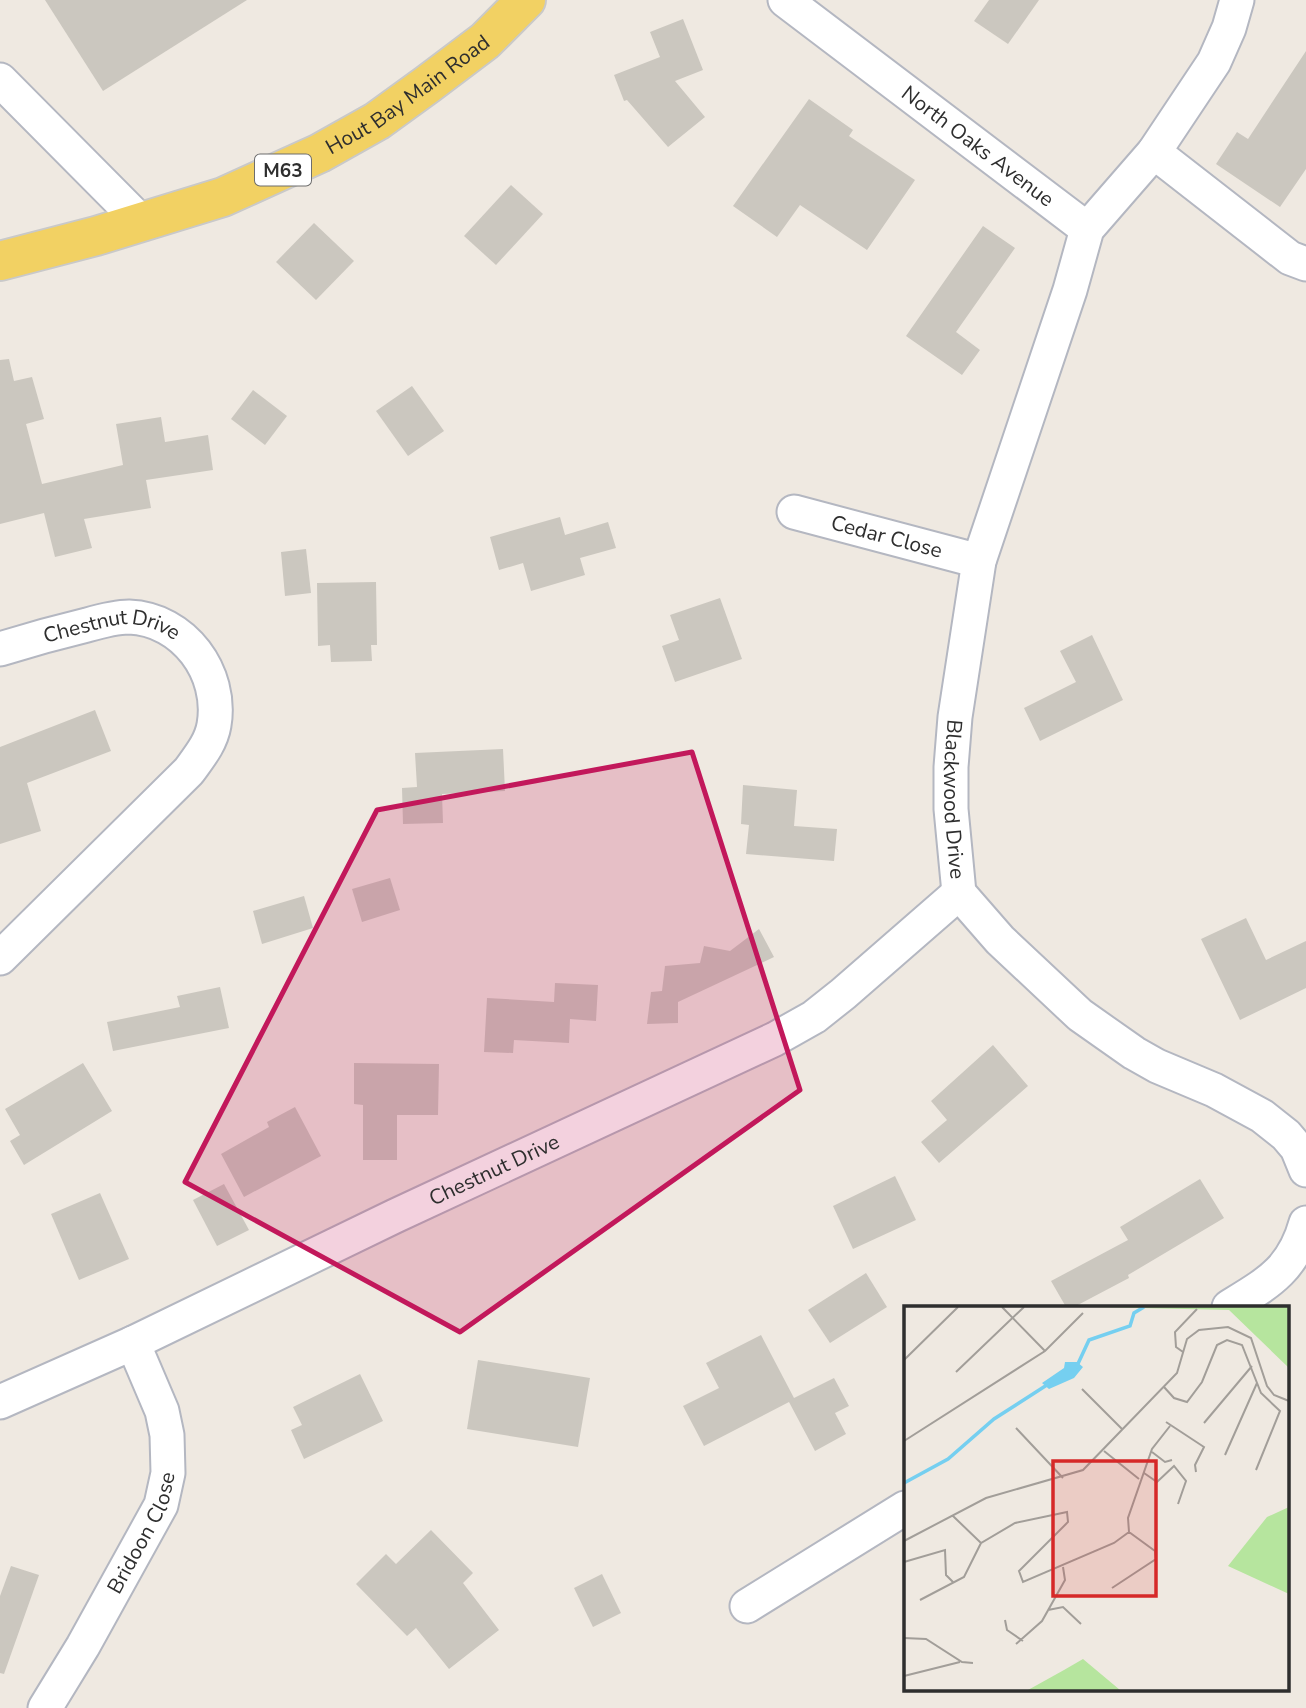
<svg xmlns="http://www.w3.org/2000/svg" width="1306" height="1708" viewBox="0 0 1306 1708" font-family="'Nunito Sans',sans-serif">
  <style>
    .building { fill: #cbc7bf }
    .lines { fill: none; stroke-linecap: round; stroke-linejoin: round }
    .street-casing { stroke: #b4b7c1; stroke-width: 37 }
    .primary-casing { stroke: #c9c9c9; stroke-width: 42 }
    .street { stroke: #fff; stroke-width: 33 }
    .primary { stroke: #f2d163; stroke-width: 38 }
    .marked { fill: #c2185b; fill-opacity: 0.2; stroke: #c2185b; stroke-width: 5; stroke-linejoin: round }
    .labels { text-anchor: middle; stroke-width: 6; stroke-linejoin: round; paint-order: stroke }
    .shield { fill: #fff; stroke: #6d6d6d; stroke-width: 2 }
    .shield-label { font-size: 19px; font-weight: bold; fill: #2e2e2e }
    .street-label { font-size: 21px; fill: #2e2e2e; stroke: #fff }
    .inset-river { fill: none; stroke: #75cff0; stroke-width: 3.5 }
    .inset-road { fill: none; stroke: #a29e99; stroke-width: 2 }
    .view { fill: #d62828; fill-opacity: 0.15; stroke: #d62828; stroke-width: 3.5 }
    .inset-edge { fill: none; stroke: #2e2e2e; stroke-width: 3.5 }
  </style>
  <rect width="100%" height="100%" fill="#efe9e1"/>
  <g class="building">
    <path d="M45 0H247L103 91Z"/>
    <path d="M989 0H1039L1008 44 974 21Z"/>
    <path d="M683 19 703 70 675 81 705 117 668 147 627 100 624 101 614 75 660 57 650 32Z"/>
    <path d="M1306 51V169L1280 207 1216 164 1237 132 1248 139Z"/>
    <path d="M809 99 853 130 849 136 915 180 867 250 800 205 777 237 733 206Z"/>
    <path d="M511 185 543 214 496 265 464 236Z"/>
    <path d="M314 223 354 261 316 300 276 262Z"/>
    <path d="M983 226 1015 248 956 332 980 350 962 375 906 336Z"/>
    <path d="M9 359 14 381 32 377 44 419 26 424 42 484 123 465 116 424 161 417 165 442 208 435 213 470 146 480 151 508 84 519 92 548 55 557 44 513 0 524V360Z"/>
    <path d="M412 386 444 431 408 456 376 411Z"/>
    <path d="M253 390 287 416 265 445 231 419Z"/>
    <path d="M560 517 565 535 608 522 616 548 580 558 585 575 531 591 523 563 499 570 490 537Z"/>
    <path d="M306 549 311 593 285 596 281 552Z"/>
    <path d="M376 582 377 645H371L372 661 331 662 330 645 318 646 317 583Z"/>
    <path d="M720 598 742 659 675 682 662 646 679 640 670 615Z"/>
    <path d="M1092 635 1123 700 1040 741 1024 708 1076 682 1060 651Z"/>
    <path d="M95 710 111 751 27 783 41 831 0 844V747Z"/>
    <path d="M503 749 505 791 442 794 443 823 403 824 402 788 417 787 415 753Z"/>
    <path d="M743 785 797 790 794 826 837 829 834 861 746 854 749 825 741 824Z"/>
    <path d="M390 878 400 910 362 922 352 889Z"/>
    <path d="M304 896 313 928 262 944 253 911Z"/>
    <path d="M1246 918 1266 960 1306 941V988L1240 1020 1201 939Z"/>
    <path d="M759 929 774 957 678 1002V1023L647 1024 651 992 662 991 665 966 700 963 704 946 730 951Z"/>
    <path d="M555 983 598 985 596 1021 570 1019 569 1043 514 1040 513 1053 484 1052 487 998 554 1002Z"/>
    <path d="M220 987 229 1028 113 1051 107 1022 180 1007 177 996Z"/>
    <path d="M993 1045 1028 1086 939 1163 921 1142 947 1120 931 1101Z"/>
    <path d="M83 1063 112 1111 24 1165 10 1141 20 1135 5 1109Z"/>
    <path d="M354 1063 439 1064 438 1115H397V1160H363V1105L354 1104Z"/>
    <path d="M295 1107 321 1156 244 1197 221 1154 269 1127 267 1122Z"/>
    <path d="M895 1176 916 1220 853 1249 833 1206Z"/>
    <path d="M1200 1179 1224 1218 1128 1275 1129 1278 1074 1307H1066L1051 1281 1128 1240 1120 1227Z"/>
    <path d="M224 1184 249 1230 217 1246 193 1200Z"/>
    <path d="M100 1193 129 1259 79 1280 51 1214Z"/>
    <path d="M866 1273 887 1307 830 1343 808 1310Z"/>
    <path d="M761 1335 794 1398 834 1378 849 1406 835 1413 846 1434 815 1451 789 1402 704 1446 683 1406 719 1388 706 1363Z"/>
    <path d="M478 1360 590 1378 578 1447 467 1429Z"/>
    <path d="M360 1374 383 1421 304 1459 291 1430 302 1425 293 1407Z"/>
    <path d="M431 1530 473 1573 463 1583 499 1630 449 1669 416 1628 407 1636 356 1584 386 1554 396 1564Z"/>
    <path d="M11 1566 39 1575 4 1674 0 1673V1596Z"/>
    <path d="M602 1574 621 1613 593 1627 574 1588Z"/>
  </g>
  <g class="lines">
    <g class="street-casing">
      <g id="street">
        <path id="s1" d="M785 0 1087 229"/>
        <path id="s2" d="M1237 0 1229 28 1214 62 1154 152 1087 229 1070 290 979 561 955 717 951 767V809L959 893 1000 940 1080 1015 1134 1053 1157 1066 1214 1090 1262 1116 1286 1135 1297 1148 1306 1170"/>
        <path d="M0 80 141 222"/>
        <path d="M1154 152 1290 258 1306 264"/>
        <path id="s3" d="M794 512 979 561"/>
        <path id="s4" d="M0 649C29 640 58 632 87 625 101 621 116 617 129 617 184 619 223 673 214 725 211 743 199 757 189 771L0 958"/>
        <path d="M1229 1307C1268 1283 1293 1270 1306 1223"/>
        <path id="s5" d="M0 1402 133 1343 395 1216 775 1039 814 1017 843 994 959 893"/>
        <path d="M747 1606 905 1508"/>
        <path id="s6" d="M45 1708 83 1646 161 1505 168 1473 167 1435 162 1411 133 1343"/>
      </g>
    </g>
    <g class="primary-casing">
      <g id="primary">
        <path id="s7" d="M0 261 96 236 223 197 320 153 377 121 428 84 485 41 526 0"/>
      </g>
    </g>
    <use href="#street" class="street"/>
    <use href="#primary" class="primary"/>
  </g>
  <path class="marked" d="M692 752 800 1090 460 1332 185 1182 377 810Z"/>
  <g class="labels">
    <rect class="shield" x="255" y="154.5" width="56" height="31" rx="5"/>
    <g class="shield-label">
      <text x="283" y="177">M63</text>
    </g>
    <g class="street-label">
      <text dy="7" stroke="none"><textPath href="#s7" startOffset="444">Hout Bay Main Road</textPath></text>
      <text dy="7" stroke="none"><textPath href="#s1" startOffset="242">North Oaks Avenue</textPath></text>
      <text dy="7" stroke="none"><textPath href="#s3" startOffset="96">Cedar Close</textPath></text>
      <text dy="7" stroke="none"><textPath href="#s4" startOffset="116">Chestnut Drive</textPath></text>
      <text dy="7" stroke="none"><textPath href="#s2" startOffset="866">Blackwood Drive</textPath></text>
      <text dy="7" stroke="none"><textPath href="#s5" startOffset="546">Chestnut Drive</textPath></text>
      <text dy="7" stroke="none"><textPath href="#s6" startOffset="201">Bridoon Close</textPath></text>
    </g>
  </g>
  <g transform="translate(904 1306)">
    <rect width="385" height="385" fill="#efe9e1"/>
    <path d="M192 1H385V62L325 4ZM385 201V288L324 260 363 211ZM179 353 216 384H124L160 364Z" fill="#b6e59e"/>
    <path d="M161 56H173L179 61 170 72 145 83 138 77 160 62Z" fill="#75cff0"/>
    <path class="inset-river" d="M172 62 185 34 226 20 230 7 240 1M0 177 44 153 90 113 146 77"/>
    <path class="inset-road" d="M98 1 141 45M279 46 272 41 271 26 293 3M0 54 54 1M52 66 120 1M260 81 270 92 283 96 298 76 313 39 323 34 338 39 357 87 376 105 352 164M178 83 219 124M262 116 300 141 291 159 292 166M300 117 348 60M112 122 159 172M0 135 141 45 179 7M200 145 235 173M248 146 261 156 268 154M321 149 353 77M240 167 253 176 270 160 282 175 274 198M49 210 77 237 111 217 163 206 164 216 115 265 119 276 210 237 225 226M0 235 82 192 179 164 273 67 283 33 295 24 324 21 347 32 363 80 370 89 385 95M0 256 41 244 42 269 49 276M208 282 252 253 251 245 225 226 224 212 248 143 266 120M16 294 60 271 77 237M144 304 159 301 177 318M101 314 103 324 119 335M0 332 22 333 58 356 69 357M112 338 138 315 161 274 159 261M0 370 56 356"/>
    <path class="view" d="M149 155H252V290H149Z"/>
    <rect width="385" height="385" class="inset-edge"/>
  </g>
</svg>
